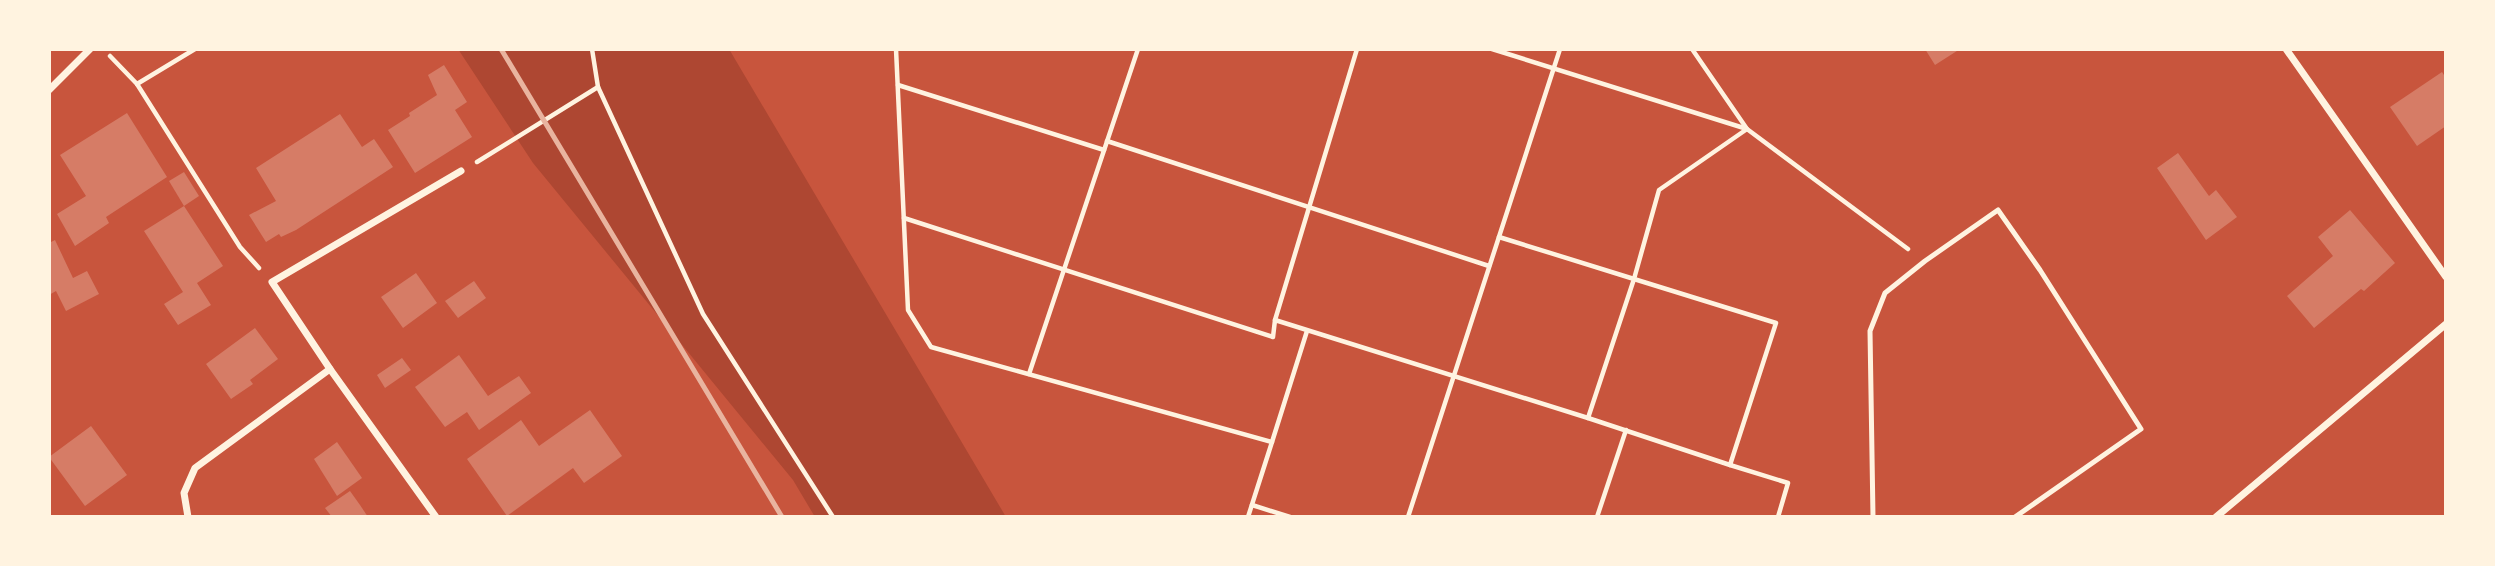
<svg xmlns="http://www.w3.org/2000/svg" width="2495" height="566" viewBox="0 0 2495 566" font-family="'Fira Sans Condensed',sans-serif">
  <style>
    .green { fill: #ae4732 }
    .building { fill: #d67c66 }
    .lines { fill: none; stroke-linecap: round; stroke-linejoin: round }
    .path { stroke: #fff3e0; stroke-width: 4.5 }
    .service { stroke: #fff3e0; stroke-width: 5 }
    .minor { stroke: #fff3e0; stroke-width: 7 }
    .rail { stroke: #e9b49f; stroke-width: 5 }
  </style>
  <rect width="100%" height="100%" fill="#c8553d"/>
  <path class="green" d="M458 49H729L1006 517H815L793 480 533 163Z"/>
  <g class="building">
    <path d="M1925 49H1960L1935 65Z"/>
    <path d="M444 65 467 102 455 110 472 137 415 173 388 130 410 116 409 113 437 95 428 75Z"/>
    <path d="M2442 72 2446 78V126L2417 146 2390 107Z"/>
    <path d="M127 113 167 177 106 217 109 223 75 246 57 214 86 196 60 155Z"/>
    <path d="M340 114 362 147 374 139 393 167 296 230 281 237 279 234 266 242 249 215 276 201 256 168Z"/>
    <path d="M2178 153 2209 196 2216 190 2237 217 2206 240 2157 168Z"/>
    <path d="M184 172 199 196 184 206 169 181Z"/>
    <path d="M184 206 223 266 197 283 211 305 178 325 164 304 183 292 144 231Z"/>
    <path d="M2350 210 2395 263 2364 291 2361 289 2314 328 2287 296 2333 256 2318 237Z"/>
    <path d="M55 240 73 278 87 271 99 294 66 311 56 291 49 295V243Z"/>
    <path d="M416 273 437 303 403 328 381 297Z"/>
    <path d="M474 281 486 298 458 318 445 301Z"/>
    <path d="M255 328 278 359 250 380 253 384 231 399 206 364Z"/>
    <path d="M459 355 488 396 519 376 531 393 479 430 467 412 445 427 415 387Z"/>
    <path d="M402 358 411 370 385 388 377 375Z"/>
    <path d="M590 410 622 456 584 483 573 468 507 516 467 459 521 420 539 446Z"/>
    <path d="M91 426 127 475 85 506 49 457Z"/>
    <path d="M337 442 362 478 337 496 314 459Z"/>
    <path d="M350 491 360 505 368 517H332L325 508Z"/>
  </g>
  <g class="lines">
    <g class="path">
      <path d="M592 49 598 87 703 314 833 517"/>
      <path d="M896 49 908 310 931 347 1272 442 1248 517"/>
      <path d="M1492 49 1747 129 1908 249"/>
      <path d="M1692 49 1747 129 1659 190 1634 279 1776 323 1730 465 1788 483 1778 517"/>
      <path d="M110 56 137 84 240 247 259 268"/>
      <path d="M137 84 195 49"/>
      <path d="M898 85 1104 150"/>
      <path d="M1107 141 1489 266"/>
      <path d="M477 162 598 87"/>
      <path d="M904 218 1273 337 1275 320 1588 418"/>
      <path d="M1499 237 1634 279 1588 418 1730 465"/>
      <path d="M1275 320 1357 49"/>
      <path d="M1029 374 1138 49"/>
      <path d="M1272 442 1307 331"/>
      <path d="M1252 505 1290 517"/>
      <path d="M1408 517 1560 49"/>
      <path d="M1597 517 1626 430"/>
    </g>
    <path class="service" d="M1873 517 1870 331 1885 293 1925 261 1998 210 2040 270 2141 429 2015 517"/>
    <g class="minor">
      <path d="M2286 49 2446 277"/>
      <path d="M49 90 90 49"/>
      <path d="M188 517 184 493 195 468 330 369"/>
      <path d="M436 517 330 369 272 282 461 171"/>
      <path d="M2216 517 2446 324"/>
    </g>
    <path class="rail" d="M501 49 782 517"/>
  </g>
  <rect width="2495" height="566" fill="none" stroke="#fff3e0" stroke-width="102"/>
</svg>
